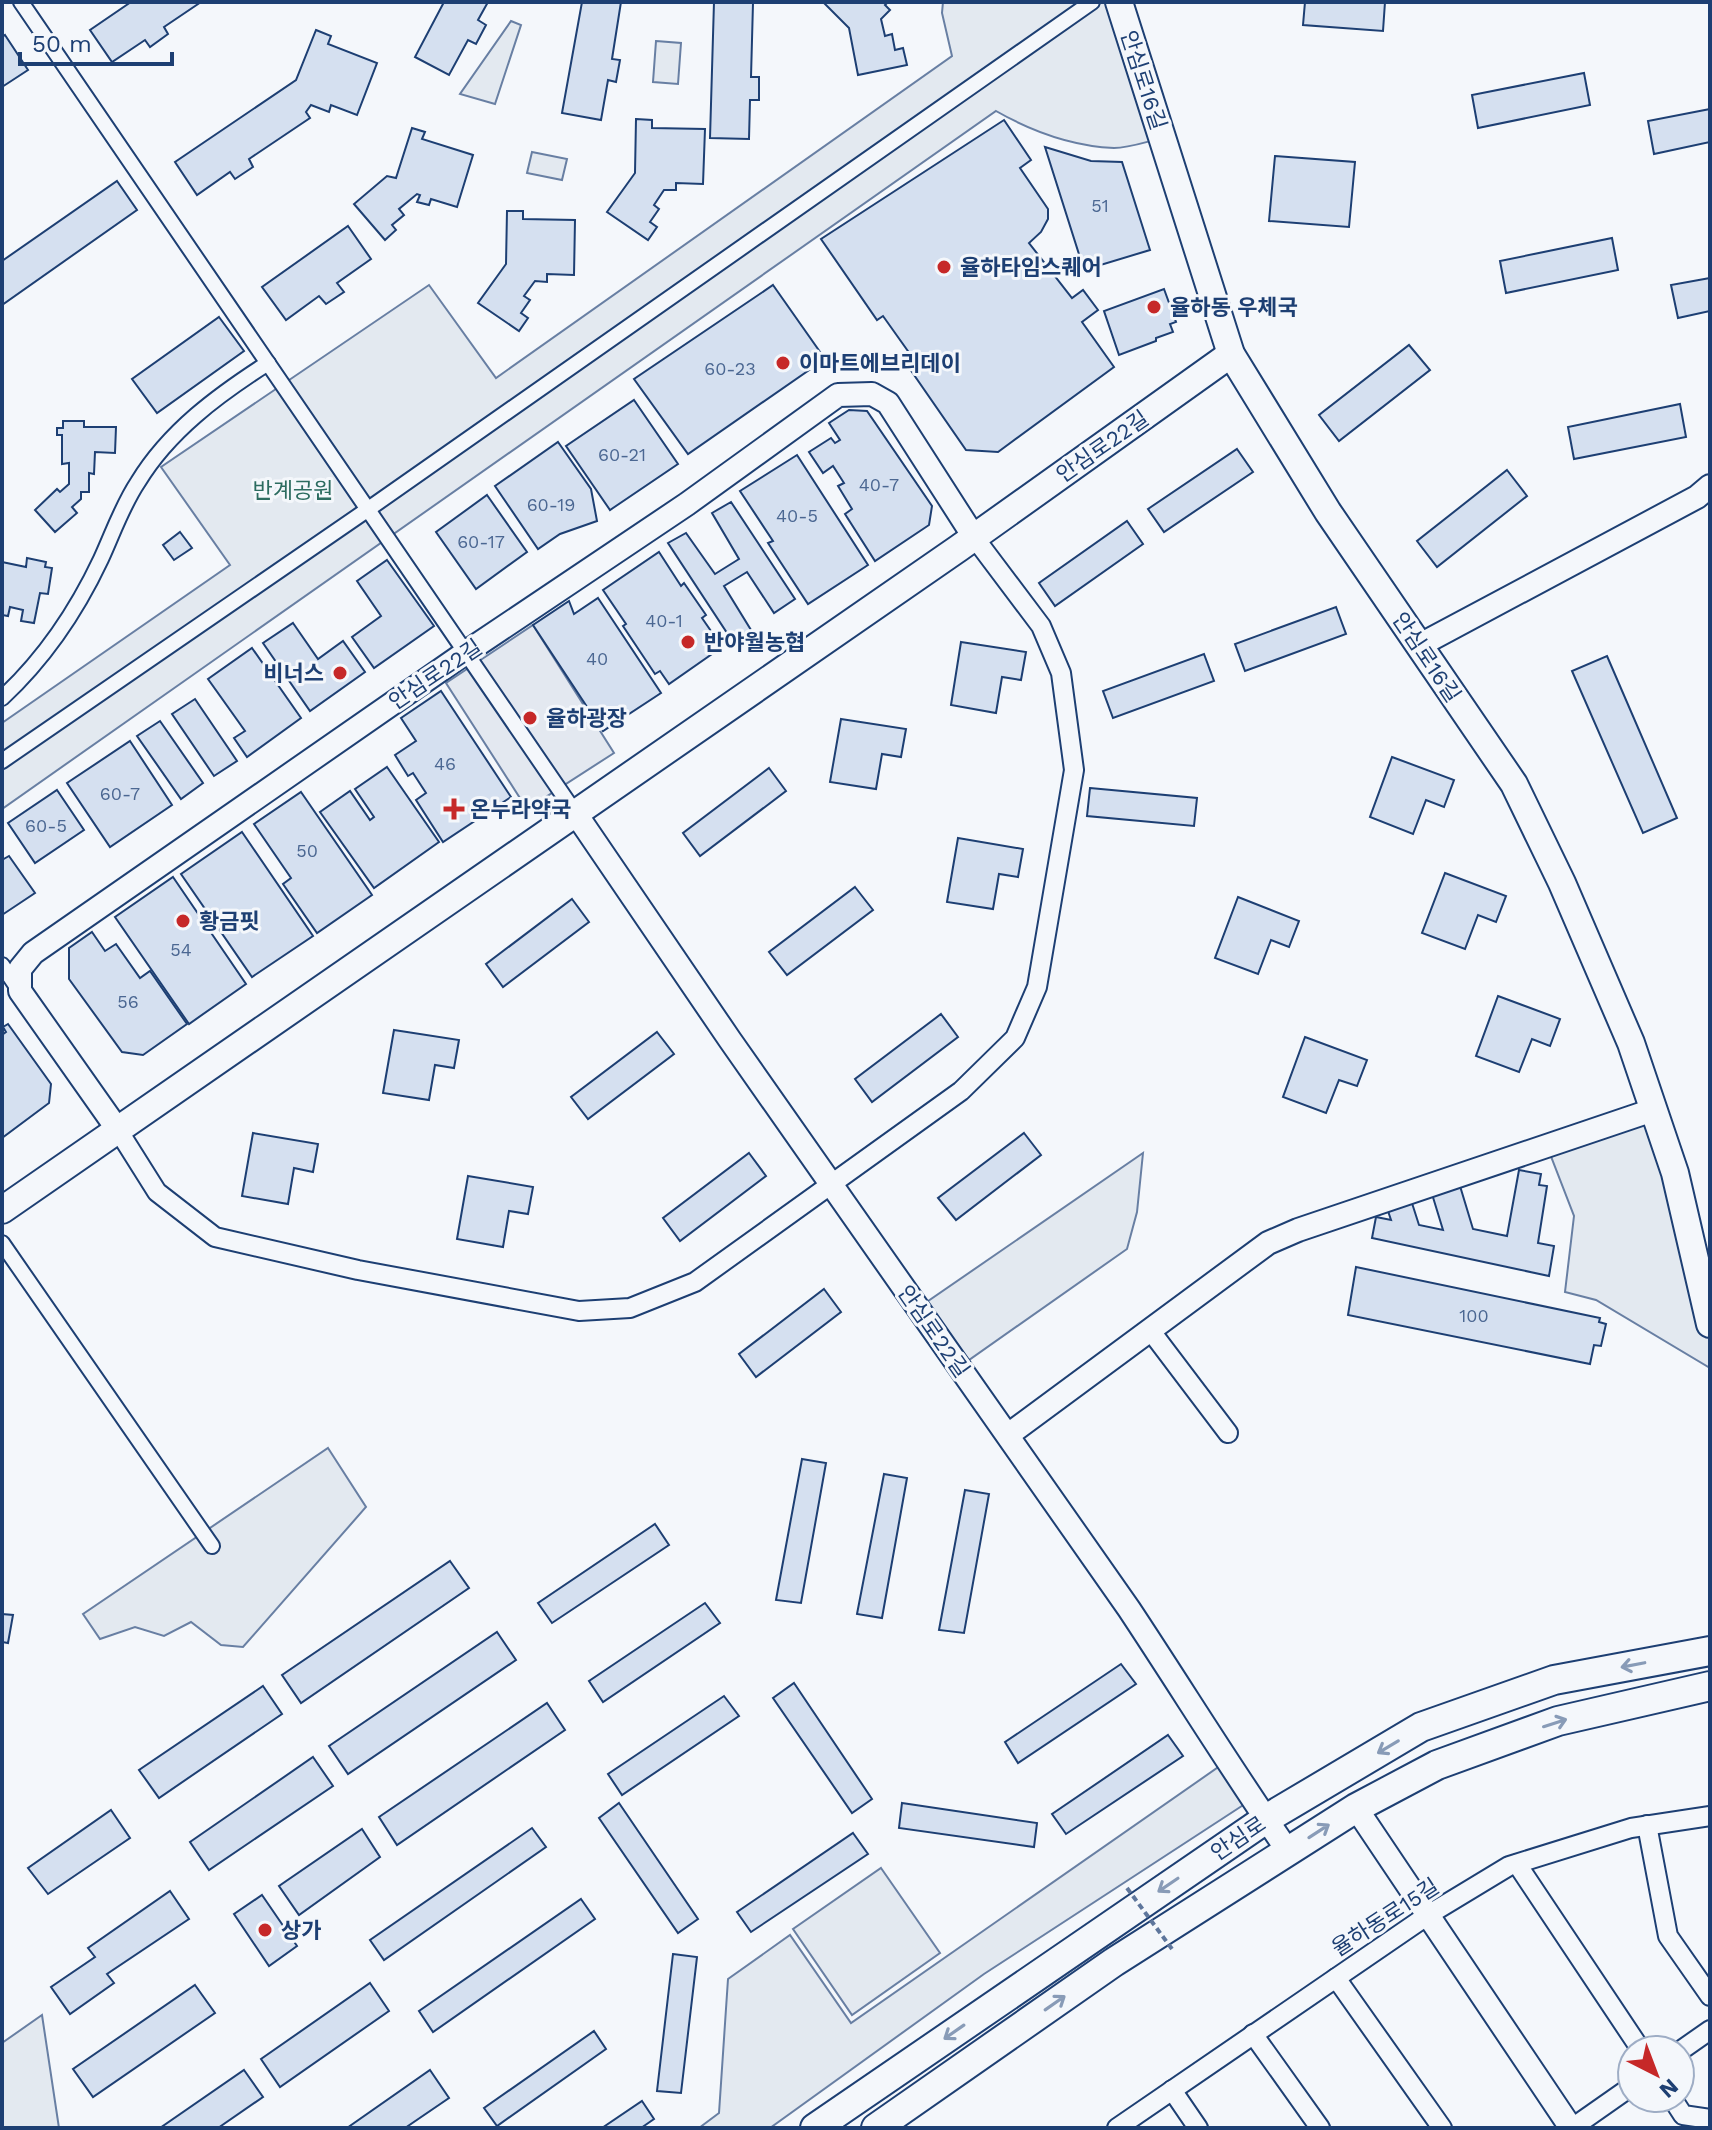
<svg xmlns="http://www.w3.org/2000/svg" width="1712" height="2130" viewBox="0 0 1712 2130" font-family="'Work Sans','Noto Sans KR',sans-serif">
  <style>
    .green { fill: #e3e9f0; stroke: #687fa3; stroke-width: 2 }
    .parking { fill: #e3e8f0; stroke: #687fa3; stroke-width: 2 }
    .building { fill: #d5e0f0; stroke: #1d3f73; stroke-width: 2 }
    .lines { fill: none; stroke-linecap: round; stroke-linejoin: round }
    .pedestrian-casing { stroke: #1d3f73; stroke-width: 18 }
    .minor-casing { stroke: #1d3f73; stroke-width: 22 }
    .tertiary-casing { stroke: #1d3f73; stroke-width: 26 }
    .secondary-casing { stroke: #1d3f73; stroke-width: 30 }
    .primary-casing { stroke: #1d3f73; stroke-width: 32 }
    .pedestrian { stroke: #f4f7fb; stroke-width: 14 }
    .minor { stroke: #f4f7fb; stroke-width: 18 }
    .tertiary { stroke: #f4f7fb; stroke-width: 22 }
    .secondary { stroke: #f4f7fb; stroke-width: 26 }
    .primary { stroke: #f4f7fb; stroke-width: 28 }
    .path-bridge { stroke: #5e769c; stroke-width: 4; stroke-dasharray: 6 4; stroke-linecap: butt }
    .oneway { stroke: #889bb7 }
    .poi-dot { fill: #c62828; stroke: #f4f7fb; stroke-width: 3 }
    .labels { text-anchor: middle; stroke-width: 6; stroke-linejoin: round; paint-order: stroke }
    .number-label { font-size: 18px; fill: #4b6792 }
    .street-label { font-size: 22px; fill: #1d3f73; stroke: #f4f7fb }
    .poi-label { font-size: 22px; font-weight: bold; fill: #1d3f73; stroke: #f4f7fb; text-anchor: start }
    .park-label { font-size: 22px; fill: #2c6c60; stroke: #f4f7fb }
  </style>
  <rect width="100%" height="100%" fill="#f4f7fb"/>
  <g class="green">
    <path d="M943 2H1119L1163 138C1148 141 1130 148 1114 148 1072 146 1033 132 996 111L2 809V723L230 565 161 467 429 285 496 378 952 56 942 13Z"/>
    <path d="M511 21 521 25 495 104 460 94Z"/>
    <path d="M656 41 681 43 678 84 653 82Z"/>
    <path d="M532 152 567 159 562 180 527 173Z"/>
    <path d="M1653 1110 1710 1324V1368L1596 1300 1565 1292 1574 1216 1547 1146Z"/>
    <path d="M1143 1153 1137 1212 1127 1249 959 1367 918 1308Z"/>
    <path d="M328 1448 366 1507 243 1647 221 1645 191 1622 164 1636 135 1627 100 1639 83 1614Z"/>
    <path d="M1227 1761 1251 1800 984 1974 770 2128H699L719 2113 728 1979 790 1935 851 2023Z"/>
    <path d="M881 1868 940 1953 852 2015 793 1929Z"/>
    <path d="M42 2015 59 2128H2V2043Z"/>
  </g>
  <path class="parking" d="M533 625 614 753 527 809 446 683Z"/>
  <g class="building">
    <path d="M131 2H201L164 27 168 34 150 47 145 40 112 62 90 30Z"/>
    <path d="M444 2H488L478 20 486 25 476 44 468 40 449 75 415 57Z"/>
    <path d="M582 2H621L612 59 620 60 616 82 608 80 601 120 562 113Z"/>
    <path d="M714 2 753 3 751 77H759V100H750L749 139 710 138Z"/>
    <path d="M823 2H888L885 5 890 10 881 19 885 36 892 34 895 50 903 48 907 65 858 75 849 28Z"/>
    <path d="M1305 2H1385L1383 31 1303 25Z"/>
    <path d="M316 30 331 36 328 44 377 63 357 115 331 105 329 112 311 105 306 112 310 118 249 159 253 167 235 179 230 172 197 195 175 162 296 80Z"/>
    <path d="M5 35 28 70 2 87V37Z"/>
    <path d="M1584 73 1590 105 1478 128 1472 95Z"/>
    <path d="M1710 109V142L1654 154 1648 121Z"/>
    <path d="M636 119 652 120V128L705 129 703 184 676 183V190H664L654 205 659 209 650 222 657 227 648 240 607 212 635 173Z"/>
    <path d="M1004 120 1031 160 1020 168 1048 209V219L1041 232 1029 243 1072 298 1083 290 1098 310 1082 322 1114 367 998 452 966 450 903 359 910 354 883 316 877 320 821 239Z"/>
    <path d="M412 128 425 132 422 139 473 155 457 207 431 199 429 205 417 202 420 195 417 194 399 209 404 215 392 225 396 230 385 240 354 204 387 176 396 178Z"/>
    <path d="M1045 147 1091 161 1122 162 1150 250 1084 270Z"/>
    <path d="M1275 156 1355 162 1349 227 1269 221Z"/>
    <path d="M117 181 137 210 2 305V261Z"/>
    <path d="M507 211H523V219L575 220 574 275 547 274V282L535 281 524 296 530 300 521 313 528 318 519 331 478 303 506 264Z"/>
    <path d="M348 226 371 259 337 283 344 292 326 304 319 296 286 320 262 287Z"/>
    <path d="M1612 238 1618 270 1506 293 1500 261Z"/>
    <path d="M1710 278V311L1678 318 1671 285Z"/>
    <path d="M773 285 825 359 688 454 634 379Z"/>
    <path d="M1164 289 1176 322 1170 324 1173 332 1156 338V341L1119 355 1104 311Z"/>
    <path d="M219 317 244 351 157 413 132 379Z"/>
    <path d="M1409 345 1430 370 1339 441 1319 415Z"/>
    <path d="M634 400 678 464 610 510 566 446Z"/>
    <path d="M1680 404 1686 437 1574 459 1568 427Z"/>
    <path d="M849 410 867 411 932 506 929 525 875 561 845 514 852 509 838 486 844 483 833 466 823 473 809 452 831 438 835 443 840 440 829 423Z"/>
    <path d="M63 421H84V427H116L115 453 95 452 94 474 89 473V492H81V499L72 507 77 513 55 532 35 510 57 489 60 492 69 484V463L62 464V435H57V428H63Z"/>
    <path d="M558 442 591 489 597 521 560 534 538 549 495 486Z"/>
    <path d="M1237 449 1253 472 1164 532 1148 509Z"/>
    <path d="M797 455 868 565 808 604 768 543 773 541 740 491Z"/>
    <path d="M1507 470 1527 496 1437 567 1417 541Z"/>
    <path d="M487 495 527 552 476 589 436 532Z"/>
    <path d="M731 502 795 599 774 613 747 572 724 586 751 630 733 642 668 543 686 533 715 574 739 559 712 513Z"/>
    <path d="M1127 521 1143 544 1055 606 1039 583Z"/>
    <path d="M180 532 192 548 174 560 163 545Z"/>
    <path d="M659 552 681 586 684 583 706 615 702 618 722 647 669 684 660 671 655 674 623 626 626 624 603 590Z"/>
    <path d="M27 558 46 562 45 567 52 568 48 594 40 593 34 623 21 621 23 610 10 607 8 616 2 615V562L26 567Z"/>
    <path d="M387 560 434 626 374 668 352 637 381 616 357 581Z"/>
    <path d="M598 598 661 693 603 731 533 625 569 601 574 614Z"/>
    <path d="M1336 607 1346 634 1245 671 1235 644Z"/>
    <path d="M293 623 318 659 343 641 365 672 310 711 263 643Z"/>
    <path d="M961 642 1026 652 1021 680 1002 677 996 713 951 705Z"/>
    <path d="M252 648 301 718 247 757 234 738 245 731 208 679Z"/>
    <path d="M1204 654 1214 681 1113 718 1103 691Z"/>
    <path d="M1607 656 1677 818 1643 833 1572 671Z"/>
    <path d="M441 691 511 797 443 842 416 800 426 793 413 773 408 776 395 755 416 741 401 718Z"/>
    <path d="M195 699 237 761 214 776 172 714Z"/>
    <path d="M841 719 906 729 901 757 882 754 876 789 830 782Z"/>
    <path d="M160 721 203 783 181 799 137 736Z"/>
    <path d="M130 741 172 805 110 847 67 783Z"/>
    <path d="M1392 757 1454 780 1444 807 1426 800 1413 834 1370 817Z"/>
    <path d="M387 767 439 842 374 888 320 812 350 791 370 820 374 817 355 789Z"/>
    <path d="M769 768 786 791 700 856 683 833Z"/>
    <path d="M1090 788 1197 798 1194 826 1087 816Z"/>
    <path d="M57 790 84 830 35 863 8 823Z"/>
    <path d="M301 792 372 895 317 933 283 884 291 878 254 824Z"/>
    <path d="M242 832 313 936 252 977 181 874Z"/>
    <path d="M958 838 1023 849 1018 877 999 874 993 909 947 902Z"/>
    <path d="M9 856 35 893 2 915V860Z"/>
    <path d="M1445 873 1506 896 1496 922 1478 915 1465 949 1422 933Z"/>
    <path d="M173 877 246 984 189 1024 115 917Z"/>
    <path d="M855 887 873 910 787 975 769 952Z"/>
    <path d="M1238 897 1299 921 1289 947 1271 940 1258 974 1215 958Z"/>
    <path d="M572 899 589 922 503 987 486 964Z"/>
    <path d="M92 932 105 951 116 944 140 978 150 971 187 1024 143 1055 122 1052 69 979V948Z"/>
    <path d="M1498 996 1560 1019 1550 1046 1532 1039 1519 1072 1476 1056Z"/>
    <path d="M941 1014 958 1037 872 1102 855 1079Z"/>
    <path d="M8 1024 51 1084 49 1103 2 1138V1035L6 1032 3 1027Z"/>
    <path d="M394 1030 459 1040 454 1068 435 1065 429 1100 383 1093Z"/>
    <path d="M657 1032 674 1054 588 1119 571 1097Z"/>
    <path d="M1305 1037 1367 1060 1357 1086 1339 1080 1326 1113 1283 1097Z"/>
    <path d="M253 1133 318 1144 313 1172 294 1168 288 1204 242 1196Z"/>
    <path d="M1024 1133 1041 1155 956 1220 938 1198Z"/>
    <path d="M749 1153 766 1176 680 1241 663 1218Z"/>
    <path d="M1519 1170 1541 1174 1539 1185 1547 1186 1538 1243 1554 1246 1549 1276 1372 1238 1376 1217 1391 1220 1387 1208 1411 1200 1419 1225 1443 1230 1432 1194 1460 1186 1473 1229 1507 1236Z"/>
    <path d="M468 1176 533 1187 528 1214 509 1211 503 1247 457 1239Z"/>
    <path d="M1356 1267 1600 1318 1599 1322 1606 1324 1601 1346 1594 1345 1590 1364 1348 1315Z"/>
    <path d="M824 1289 841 1312 756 1377 739 1354Z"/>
    <path d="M802 1459 826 1463 801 1603 776 1600Z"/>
    <path d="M884 1474 907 1478 882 1618 857 1614Z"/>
    <path d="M965 1490 989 1494 964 1633 939 1630Z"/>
    <path d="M655 1524 669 1545 552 1623 538 1603Z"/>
    <path d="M450 1561 469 1588 301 1703 282 1675Z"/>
    <path d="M705 1603 720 1623 603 1702 589 1681Z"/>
    <path d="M2 1614 13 1615 8 1643 2 1642Z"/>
    <path d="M497 1632 516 1660 348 1774 329 1746Z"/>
    <path d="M1121 1664 1136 1684 1018 1763 1005 1742Z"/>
    <path d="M794 1683 872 1799 852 1813 773 1698Z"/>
    <path d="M263 1686 282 1714 159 1798 139 1770Z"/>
    <path d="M724 1696 739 1716 622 1795 608 1774Z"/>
    <path d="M547 1703 565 1730 397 1845 379 1817Z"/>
    <path d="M1168 1735 1183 1756 1066 1834 1052 1814Z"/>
    <path d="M313 1757 333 1786 209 1870 190 1842Z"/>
    <path d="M619 1803 698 1919 678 1933 599 1818Z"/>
    <path d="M902 1803 1037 1823 1034 1847 899 1828Z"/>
    <path d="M111 1810 130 1838 48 1894 28 1868Z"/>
    <path d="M532 1828 546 1847 384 1960 370 1940Z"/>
    <path d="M362 1829 380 1857 299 1915 279 1886Z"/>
    <path d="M853 1833 868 1854 751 1932 737 1912Z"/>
    <path d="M170 1891 189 1919 107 1974 114 1983 70 2014 51 1987 95 1957 88 1948Z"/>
    <path d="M262 1895 297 1946 269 1966 234 1914Z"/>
    <path d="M581 1899 595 1919 433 2032 419 2011Z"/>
    <path d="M673 1954 697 1957 681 2093 657 2091Z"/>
    <path d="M370 1983 389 2011 280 2087 261 2059Z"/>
    <path d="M195 1985 215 2013 93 2097 73 2069Z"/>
    <path d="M594 2031 606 2049 497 2126 484 2108Z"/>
    <path d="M244 2070 263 2097 218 2128H160Z"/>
    <path d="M430 2070 449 2098 405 2128H347Z"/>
    <path d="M642 2101 654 2119 641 2128H602Z"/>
  </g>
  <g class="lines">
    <g class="pedestrian-casing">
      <g id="pedestrian">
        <path d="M21 2 576 814"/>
        <path d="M2 698C43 660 77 610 101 559 113 533 122 506 138 482 169 431 218 395 268 363"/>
        <path d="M2 761 367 510 1092 2"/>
        <path d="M2 965 19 990"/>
        <path d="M2 1243 212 1546"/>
      </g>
    </g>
    <g class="minor-casing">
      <g id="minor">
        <path d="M118 1130 157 1192 215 1237 358 1270 579 1311 630 1308 695 1282 961 1091 1015 1038 1037 987 1074 770 1061 673 1041 626 974 537"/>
        <path d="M1150 1330 1228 1433"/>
        <path d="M1647 1825 1668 1936 1710 1996"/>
        <path d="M1517 1864 1641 2050"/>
        <path d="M1336 1978 1442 2128"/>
        <path d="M1253 2034 1320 2128"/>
        <path d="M1680 2051 1710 2030"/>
        <path d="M1172 2090 1198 2128"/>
        <path d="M1672 2098 1683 2115 1710 2119"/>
        <path d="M1117 2128 1428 1915 1509 1866 1631 1828 1710 1816"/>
        <path d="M1572 2128 1632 2086"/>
      </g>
    </g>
    <g class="tertiary-casing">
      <g id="tertiary">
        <path d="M1420 645 1697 497 1710 486"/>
        <path d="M576 814 730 1040 1129 1609C1182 1689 1233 1772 1288 1851"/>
        <path d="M118 1130 20 991V969L33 953 465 653 687 504 838 395 872 394 888 403 974 537"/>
        <path d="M1008 1435 1268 1243 1298 1230 1653 1110"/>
        <path d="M1356 1808 1571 2128"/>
      </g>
    </g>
    <g class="secondary-casing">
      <g id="secondary">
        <path d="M1119 2 1231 354 1328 512 1514 784 1562 883 1631 1043 1675 1173 1710 1324"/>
        <path d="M2 1210 959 548 1231 354"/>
      </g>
    </g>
    <g class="primary-casing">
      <g id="primary">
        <path d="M815 2128 1266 1819 1421 1727 1554 1680 1710 1651"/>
        <path d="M876 2128 1114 1962 1356 1808 1437 1765 1558 1721 1710 1686"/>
      </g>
    </g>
    <use href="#pedestrian" class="pedestrian"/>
    <use href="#minor" class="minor"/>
    <use href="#tertiary" class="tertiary"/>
    <use href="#secondary" class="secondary"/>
    <use href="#primary" class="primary"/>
    <path class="path-bridge" d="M1127 1888 1172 1949"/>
  </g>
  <defs><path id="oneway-shaft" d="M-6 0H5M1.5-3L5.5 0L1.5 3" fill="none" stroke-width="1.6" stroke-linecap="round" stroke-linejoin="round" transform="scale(2)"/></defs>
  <g class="oneway">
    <use href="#oneway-shaft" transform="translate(1633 1665) rotate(169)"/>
    <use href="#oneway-shaft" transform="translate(1555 1723) rotate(-18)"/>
    <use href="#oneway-shaft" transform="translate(1388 1747) rotate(149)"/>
    <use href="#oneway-shaft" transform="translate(1319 1831) rotate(-33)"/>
    <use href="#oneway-shaft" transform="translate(1168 1885) rotate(146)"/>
    <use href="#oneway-shaft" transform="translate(1055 2003) rotate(-35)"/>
    <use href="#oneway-shaft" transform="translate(954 2032) rotate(145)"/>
  </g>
  <g class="poi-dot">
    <circle cx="944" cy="267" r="8"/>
    <circle cx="1154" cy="307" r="8"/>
    <circle cx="783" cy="363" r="8"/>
    <circle cx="688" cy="642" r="8"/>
    <circle cx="340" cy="673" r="8"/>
    <circle cx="530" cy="718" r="8"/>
    <path d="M450 797h8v8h8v8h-8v8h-8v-8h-8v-8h8z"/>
    <circle cx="183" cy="921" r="8"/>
    <circle cx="265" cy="1930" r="8"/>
  </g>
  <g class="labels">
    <g class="number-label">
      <text x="1100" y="212">51</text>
      <text x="730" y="375">60-23</text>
      <text x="622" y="461">60-21</text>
      <text x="879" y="491">40-7</text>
      <text x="551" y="511">60-19</text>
      <text x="797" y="522">40-5</text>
      <text x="481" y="548">60-17</text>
      <text x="664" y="627">40-1</text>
      <text x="597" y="665">40</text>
      <text x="445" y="770">46</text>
      <text x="120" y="800">60-7</text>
      <text x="46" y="832">60-5</text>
      <text x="307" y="857">50</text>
      <text x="181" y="956">54</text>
      <text x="128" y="1008">56</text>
      <text x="1474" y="1322">100</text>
    </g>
    <g class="street-label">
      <text transform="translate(1144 80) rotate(72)" y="8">안심로16길</text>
      <text transform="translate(1102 446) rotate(-35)" y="8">안심로22길</text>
      <text transform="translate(1427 657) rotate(56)" y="8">안심로16길</text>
      <text transform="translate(435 674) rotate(-34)" y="8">안심로22길</text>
      <text transform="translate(934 1331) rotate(55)" y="8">안심로22길</text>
      <text transform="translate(1238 1838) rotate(-34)" y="8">안심로</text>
      <text transform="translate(1385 1917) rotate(-33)" y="8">율하동로15길</text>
    </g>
    <g class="poi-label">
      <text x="960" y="275">율하타임스퀘어</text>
      <text x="1170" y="315">율하동 우체국</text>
      <text x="799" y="371">이마트에브리데이</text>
      <text x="704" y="650">반야월농협</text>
      <text x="324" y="681" text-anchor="end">비너스</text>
      <text x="546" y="726">율하광장</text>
      <text x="470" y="817">온누라약국</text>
      <text x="199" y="929">황금핏</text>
      <text x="281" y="1938">상가</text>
    </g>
    <g class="park-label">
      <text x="293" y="498">반계공원</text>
    </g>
  </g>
  <rect width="1712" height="2130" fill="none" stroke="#1d3f73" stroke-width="8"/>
  <g transform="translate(1656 2074) rotate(138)"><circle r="38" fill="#f4f7fb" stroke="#9eadc5" stroke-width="2"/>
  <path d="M0-6L14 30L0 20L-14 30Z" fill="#c62828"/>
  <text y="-12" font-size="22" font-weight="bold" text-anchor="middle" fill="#1d3f73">N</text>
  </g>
  <path d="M20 52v12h152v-12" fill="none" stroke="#1d3f73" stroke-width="4"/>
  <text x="32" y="52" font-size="24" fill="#1d3f73" stroke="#f4f7fb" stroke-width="6" paint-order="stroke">50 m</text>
</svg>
